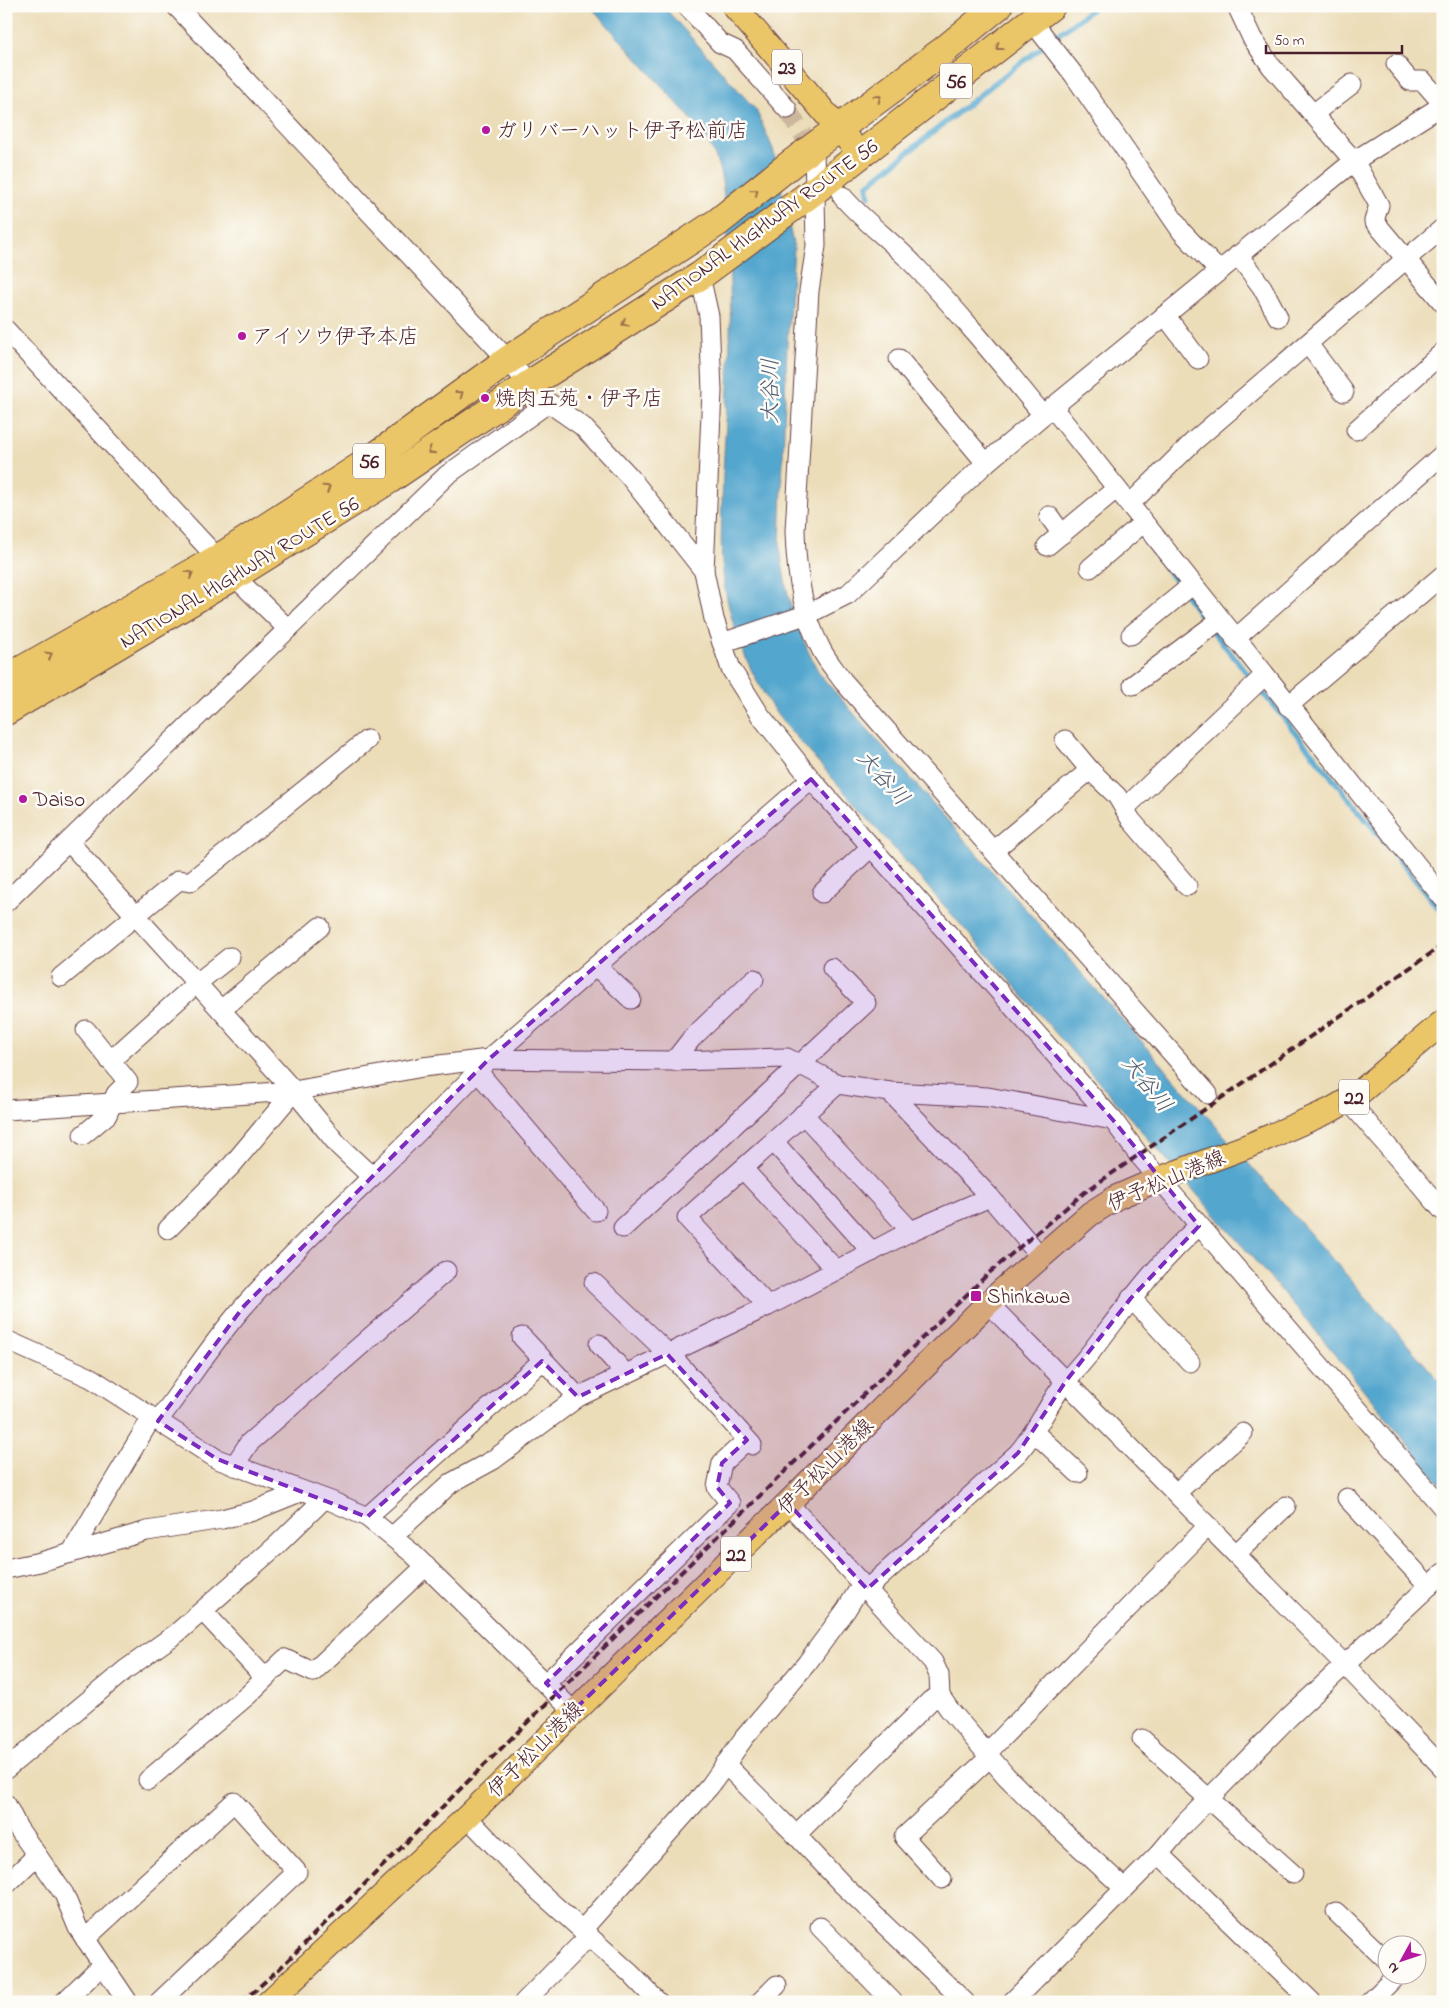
<svg xmlns="http://www.w3.org/2000/svg" width="1449" height="2008" viewBox="0 0 1449 2008" font-family="'Indie Flower','Klee One',sans-serif">
  <style>
    .water { fill: #53a6ce; stroke: #4e627c }
    .lines { fill: none; stroke-linecap: round; stroke-linejoin: round }
    .stream { stroke: #53a6ce; stroke-width: 5.5 }
    .minor-tunnel { stroke: #ccb79d; stroke-width: 19; stroke-dasharray: 19 9; stroke-linecap: butt }
    .minor-casing { stroke: #623c40; stroke-width: 21 }
    .major-casing { stroke: #623c40; stroke-width: 26 }
    .highway-casing { stroke: #623c40; stroke-width: 30 }
    .minor { stroke: #fff; stroke-width: 19 }
    .major { stroke: #ebc669; stroke-width: 24 }
    .highway { stroke: #ebc669; stroke-width: 28 }
    .rail { stroke: #4a1f2b; stroke-width: 4; stroke-dasharray: 8 4; stroke-linecap: butt }
    .oneway { stroke: #9a724a }
    .marked { fill: #7b2cbf; fill-opacity: 0.2; stroke: #7b2cbf; stroke-width: 4; stroke-dasharray: 10 6; stroke-linejoin: round }
    .poi-dot { fill: #b5179e; stroke: #fdfcf7; stroke-width: 2 }
    .labels { text-anchor: middle; stroke-width: 5; stroke-linejoin: round; paint-order: stroke }
    .shield { fill: #fdfcf7; stroke: #806168; stroke-width: 1 }
    .shield-label { font-size: 20px; font-weight: bold; fill: #4a1f2b }
    .poi-label { font-size: 21px; fill: #4a1f2b; stroke: #fdfcf7; text-anchor: start }
    .street-label { font-size: 21px; fill: #4a1f2b; stroke: #fdfcf7 }
    .water-label { font-size: 22px; font-style: italic; fill: #4e5c74; stroke: #fdfcf7 }
  </style>
  <rect width="100%" height="100%" fill="#fdfcf7"/>
  <filter id="ink" filterUnits="userSpaceOnUse"><feTurbulence type="fractalNoise" baseFrequency=".02" numOctaves="2"/><feDisplacementMap in="SourceGraphic" scale="10" xChannelSelector="R" yChannelSelector="G"/><feConvolveMatrix kernelMatrix="1 2 1 2 8 2 1 2 1" color-interpolation-filters="sRGB"/></filter>
  <filter id="wash" filterUnits="userSpaceOnUse"><feTurbulence type="fractalNoise" baseFrequency=".0096" numOctaves="4" result="noise"/><feDisplacementMap in="SourceGraphic" scale="20" xChannelSelector="R" yChannelSelector="G"/><feGaussianBlur stdDeviation="1.12" result="paint"/><feColorMatrix in="noise" values="0 0 0 0 0 0 0 0 0 0 0 0 0 0 0 0 0 1.4 0 .05"/><feComposite in="paint" operator="in"/></filter>
  <g filter="url(#wash)">
    <rect width="100%" height="100%" fill="#ecddb9"/>
    <path class="water" d="M590 6H663L756 110 773 149 794 249 787 344 780 544C784 592 797 634 821 676L1443 1385V1488L1321 1337 1251 1256 778 716C754 681 736 641 727 599 718 559 722 514 723 474 727 394 735 314 727 235 723 192 726 168 701 130Z"/>
    <g class="lines">
      <g class="stream">
        <path d="M869 196 867 185 996 82 1096 6"/>
        <path d="M1138 530 1207 624 1443 914"/>
      </g>
    </g>
  </g>
  <g filter="url(#ink)">
    <g class="lines">
      <path class="minor-tunnel" d="M787 109 817 157"/>
      <g class="minor-casing">
        <g id="minor">
          <path d="M176 6 508 360 539 396 582 426 629 476 704 571"/>
          <path d="M687 6 720 43 735 50 787 109"/>
          <path d="M1237 6 1252 38 1271 66 1354 161 1379 205 1374 221 1406 259 1443 228"/>
          <path d="M1032 21 1074 75 1182 232 1219 271"/>
          <path d="M1396 64 1410 81H1423L1443 104"/>
          <path d="M1313 114 1352 84"/>
          <path d="M814 147 816 246 809 291 795 531C796 571 802 613 821 649 827 661 836 671 843 681L1208 1094"/>
          <path d="M842 196C864 222 893 242 916 267 961 314 1002 365 1043 415"/>
          <path d="M1238 255 1262 287 1278 317"/>
          <path d="M700 276 709 316 712 391 704 571 714 619 731 669 760 715 811 779 1113 1120 1138 1154 1443 1508"/>
          <path d="M1165 315 1198 359"/>
          <path d="M6 330 234 576 288 629"/>
          <path d="M1308 344 1344 392"/>
          <path d="M899 359 986 463"/>
          <path d="M1052 407 1443 898"/>
          <path d="M1356 430 1443 352"/>
          <path d="M1129 505 1194 441 1406 259 1443 303"/>
          <path d="M1049 516 1062 534"/>
          <path d="M1047 546 1116 489"/>
          <path d="M1090 568 1143 523"/>
          <path d="M1131 635 1192 585"/>
          <path d="M1235 639 1443 454"/>
          <path d="M722 643 808 614 848 594 986 463 1043 415 1354 161 1443 105"/>
          <path d="M1133 685 1220 620"/>
          <path d="M1288 706 1443 575"/>
          <path d="M1065 740 1090 770 1117 796 1131 820 1187 886"/>
          <path d="M1125 808 1264 676"/>
          <path d="M69 842 294 1091 339 1146 371 1176"/>
          <path d="M994 850 1090 770"/>
          <path d="M822 893 871 847"/>
          <path d="M6 902 447 475 548 403"/>
          <path d="M597 967 631 999"/>
          <path d="M61 977 179 880 190 882 367 740"/>
          <path d="M221 1010 320 927"/>
          <path d="M110 1061 197 983 230 957"/>
          <path d="M674 1061 692 1038 754 979"/>
          <path d="M478 1072 596 1211"/>
          <path d="M890 1092 990 1197 1040 1256"/>
          <path d="M1348 1100 1443 1211"/>
          <path d="M6 1110 294 1091 423 1067 489 1059 674 1061 787 1058 838 1084 890 1092 988 1097 1113 1120"/>
          <path d="M803 1114 911 1231"/>
          <path d="M83 1135 107 1115 116 1094 128 1082 86 1030"/>
          <path d="M774 1142 872 1252"/>
          <path d="M743 1169 836 1270"/>
          <path d="M623 1228 866 1003 832 968"/>
          <path d="M168 1229 232 1165 294 1091"/>
          <path d="M594 1283 678 1363 752 1445"/>
          <path d="M1131 1298 1190 1362"/>
          <path d="M988 1303 1345 1665 1443 1768"/>
          <path d="M768 1306 687 1218 838 1084"/>
          <path d="M522 1337 578 1397"/>
          <path d="M6 1340 91 1378 217 1459 331 1501 367 1517 412 1553 573 1711"/>
          <path d="M599 1344 625 1373"/>
          <path d="M158 1421C187 1383 213 1341 245 1305 322 1219 411 1145 489 1059L811 779"/>
          <path d="M1035 1433 1078 1473"/>
          <path d="M234 1466 249 1443 446 1271"/>
          <path d="M1176 1493 1243 1433"/>
          <path d="M1347 1498 1429 1586"/>
          <path d="M788 1503 933 1662 939 1675 940 1696 949 1709 1006 1776 1047 1817 1124 1888"/>
          <path d="M367 1517 542 1361"/>
          <path d="M393 1536 451 1483 493 1460 578 1397 768 1306 911 1231 990 1197"/>
          <path d="M71 1553 152 1417"/>
          <path d="M1236 1554 1286 1506"/>
          <path d="M6 1569 40 1562 147 1531 222 1519 253 1511 300 1492"/>
          <path d="M867 1589 1018 1453C1035 1433 1042 1417 1056 1395 1067 1378 1082 1364 1094 1348 1127 1305 1158 1262 1199 1226"/>
          <path d="M203 1611 265 1678"/>
          <path d="M546 1683 730 1503 717 1487 722 1463 747 1440"/>
          <path d="M940 1696 930 1701 796 1835 842 1884 965 2002"/>
          <path d="M1142 1739 1293 1874"/>
          <path d="M987 1753 1208 1526"/>
          <path d="M725 1764 796 1835"/>
          <path d="M6 1769 125 1670 177 1633 277 1545 324 1499"/>
          <path d="M148 1780 248 1695 285 1659 313 1672 426 1566"/>
          <path d="M6 1804 18 1828 64 1894 78 1928 128 2002"/>
          <path d="M467 1817 533 1886 631 1974 658 2002"/>
          <path d="M1159 1854 1312 2002"/>
          <path d="M942 1879 904 1837 990 1757"/>
          <path d="M6 1885 37 1855"/>
          <path d="M1336 1912 1386 1960"/>
          <path d="M820 1927 893 2002"/>
          <path d="M582 1930 710 1786 744 1738 807 1663 846 1610 862 1584"/>
          <path d="M85 1939 234 1802 297 1872 159 2002"/>
          <path d="M64 2002 102 1965"/>
          <path d="M524 2002 589 1936"/>
          <path d="M760 2002 777 1985"/>
          <path d="M1012 2002 1159 1854 1185 1823 1288 1718 1443 1573"/>
          <path d="M1370 2002 1396 1976"/>
        </g>
      </g>
      <g class="major-casing">
        <g id="major">
          <path d="M734 6 861 155"/>
          <path d="M269 2002 467 1817 788 1503 988 1303 1090 1214 1117 1197 1159 1179 1248 1146 1331 1110 1358 1094 1443 1022"/>
        </g>
      </g>
      <g class="highway-casing">
        <g id="highway">
          <path d="M6 679 219 558 369 461 508 360 718 222 792 163 943 51 998 6"/>
          <path d="M6 711 234 576 390 479 530 384 700 276 814 191 1051 6"/>
        </g>
      </g>
      <use href="#minor" class="minor"/>
      <use href="#major" class="major"/>
      <use href="#highway" class="highway"/>
      <path class="rail" d="M242 2002 279 1969 556 1694 989 1273 1085 1192 1443 945"/>
    </g>
    <defs><path id="oneway-chevron" d="M-2-3.5L2.5 0L-2 3.5" fill="none" stroke-width="1.6" stroke-linecap="round" stroke-linejoin="round" transform="scale(1.25)"/></defs>
    <g class="oneway">
      <use href="#oneway-chevron" transform="translate(999 47) rotate(142)"/>
      <use href="#oneway-chevron" transform="translate(878 98) rotate(-36)"/>
      <use href="#oneway-chevron" transform="translate(755 192) rotate(-39)"/>
      <use href="#oneway-chevron" transform="translate(625 323) rotate(148)"/>
      <use href="#oneway-chevron" transform="translate(460 394) rotate(-36)"/>
      <use href="#oneway-chevron" transform="translate(431 451) rotate(146)"/>
      <use href="#oneway-chevron" transform="translate(327 488) rotate(-33)"/>
      <use href="#oneway-chevron" transform="translate(190 574) rotate(-30)"/>
      <use href="#oneway-chevron" transform="translate(49 655) rotate(-30)"/>
    </g>
  </g>
  <path class="marked" d="M811 779 1113 1120 1199 1226 1131 1298 1066 1381 1018 1453 867 1589 788 1503 573 1711 546 1683 730 1503 717 1487 722 1463 747 1440 667 1354 578 1397 542 1361 367 1517 217 1459 158 1421 244 1306 489 1059Z"/>
  <g class="poi-dot">
    <circle cx="486" cy="130" r="5"/>
    <circle cx="242" cy="336" r="5"/>
    <circle cx="485" cy="398" r="5"/>
    <circle cx="23" cy="799" r="5"/>
    <rect x="970" y="1290" width="12" height="12" rx="2.5"/>
  </g>
  <g class="labels">
    <g class="shield">
      <rect x="772" y="49.5" width="30" height="35" rx="4"/>
      <rect x="940" y="63.5" width="32" height="35" rx="4"/>
      <rect x="353" y="443.5" width="32" height="35" rx="4"/>
      <rect x="1339" y="1079.5" width="30" height="35" rx="4"/>
      <rect x="721" y="1536.5" width="30" height="35" rx="4"/>
    </g>
    <g class="shield-label">
      <text x="787" y="74">23</text>
      <text x="956" y="88">56</text>
      <text x="369" y="468">56</text>
      <text x="1354" y="1104">22</text>
      <text x="736" y="1561">22</text>
    </g>
    <g class="poi-label">
      <text x="496" y="137">ガリバーハット伊予松前店</text>
      <text x="252" y="343">アイソウ伊予本店</text>
      <text x="495" y="405">焼肉五苑・伊予店</text>
      <text x="33" y="806">Daiso</text>
      <text x="987" y="1303">Shinkawa</text>
    </g>
    <g class="street-label">
      <text transform="translate(764 224) rotate(-36)" y="7">NATIONAL HIGHWAY ROUTE 56</text>
      <text transform="translate(239 572) rotate(-31)" y="7">NATIONAL HIGHWAY ROUTE 56</text>
      <text transform="translate(1166 1180) rotate(-23)" y="7">伊予松山港線</text>
      <text transform="translate(825 1466) rotate(-45)" y="7">伊予松山港線</text>
      <text transform="translate(535 1749) rotate(-45)" y="7">伊予松山港線</text>
    </g>
    <g class="water-label">
      <text transform="translate(769 391) rotate(-90)" y="8">大谷川</text>
      <text transform="translate(884 777) rotate(48)" y="8">大谷川</text>
      <text transform="translate(1148 1083) rotate(51)" y="8">大谷川</text>
    </g>
  </g>
  <rect width="1449" height="2008" fill="none" stroke="#fdfcf7" stroke-width="25"/>
  <g transform="translate(1402 1960) rotate(230)"><circle r="24" fill="#fdfcf7" stroke="#b5a4a5"/>
  <path d="M0-4L9 19L0 12L-9 19Z" fill="#b5179e"/>
  <text y="-8" font-size="14" font-weight="bold" text-anchor="middle" fill="#4a1f2b">N</text>
  </g>
  <path d="M1266 45v8h136v-8" fill="none" stroke="#4a1f2b" stroke-width="2.5"/>
  <text x="1274" y="45" font-size="15" fill="#4a1f2b" stroke="#fdfcf7" stroke-width="4" paint-order="stroke">50 m</text>
</svg>
